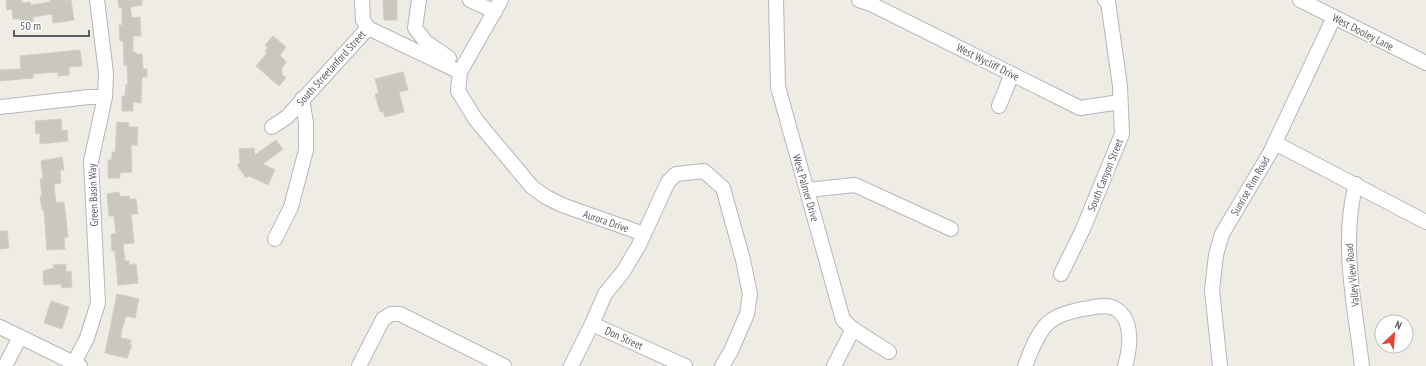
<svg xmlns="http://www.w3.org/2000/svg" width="1426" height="366" viewBox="0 0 1426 366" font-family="'PT Sans Narrow',sans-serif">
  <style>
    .building { fill: #cac7c1; stroke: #d2cec3 }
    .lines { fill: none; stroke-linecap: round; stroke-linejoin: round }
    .minor-casing { stroke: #b4b7bb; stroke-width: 16 }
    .minor { stroke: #fff; stroke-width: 14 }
    .labels { text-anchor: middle; stroke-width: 3; stroke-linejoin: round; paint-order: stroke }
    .street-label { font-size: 11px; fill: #5c6064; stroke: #fff }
  </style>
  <rect width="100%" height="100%" fill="#eeece4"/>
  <g class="building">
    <path d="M6 0H22V3L30 2 31 5 50 2V0H71L74 20 53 23 52 14 33 17V22L21 24V19H13L12 9 7 10Z"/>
    <path d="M118 0H142V5L130 7 132 18 140 17 141 36H133V52H135L136 54H142L143 69H147V77H142L141 103 133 102V111H122V96H125L126 84 128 85 127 65H124L123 41H120L119 25H122V8H119Z"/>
    <path d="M383 0H397V20H384Z"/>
    <path d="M273 36 286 47 280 55 286 62 282 68V74L286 78 279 86 256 66 267 53 265 51 268 48 265 45Z"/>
    <path d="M80 50 82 66 69 67V75L58 76V72L33 74V78L0 81V70L21 69 20 56Z"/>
    <path d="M403 72 408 90 399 92 404 112 385 117 383 111 380 112 375 94 379 93 375 79Z"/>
    <path d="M61 119 62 131 67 130 68 141 40 144V133L36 134 35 121Z"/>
    <path d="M117 122 129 123V127H138L137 145H131L132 172 120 173V178H108V160H112V152H115Z"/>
    <path d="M276 140 283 149 263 164 275 170 268 185 249 176 246 178 237 165 240 163 239 149 254 148 255 155Z"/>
    <path d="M62 157 64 170H60L61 183 54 184 56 203 64 202 68 237 64 238 65 249 47 250 44 210H42L40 196H42L40 179 43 178 41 161Z"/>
    <path d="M119 192 120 197 129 196 130 199H136L138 214H131L134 243 123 244 125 261H129V265L136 264 138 283 118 285 115 251H112L111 234H116L114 216H109L107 194Z"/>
    <path d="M0 231H7L9 248 0 249Z"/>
    <path d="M66 264V272L71 271 72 287 62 288 61 284 44 285 43 271 54 268 53 265Z"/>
    <path d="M117 294 139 299 135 318 126 316 121 333V338L131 340 130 345H132L127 358 105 353Z"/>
    <path d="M51 301 69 307 62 329 44 323Z"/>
  </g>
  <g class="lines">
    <g class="minor-casing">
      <g id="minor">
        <path d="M362 0 363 20 368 28"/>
        <path d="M419 0 415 28 426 42 449 58"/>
        <path d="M470 0 495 12"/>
        <path d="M501 0 460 72 458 91 476 120 532 187 546 197 562 205 644 234"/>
        <path d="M776 0 778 87 843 320 853 329 889 352"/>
        <path d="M859 0 873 5 1080 108 1120 102"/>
        <path d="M1300 0 1426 63"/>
        <path d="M368 28 460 72"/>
        <path d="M999 106 1012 74"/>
        <path d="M0 107 89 97H105"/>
        <path d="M272 127 287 117 368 28"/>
        <path d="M1275 143 1426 222"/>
        <path d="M1356 184C1340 243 1355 306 1362 366"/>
        <path d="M807 190 855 185 951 229"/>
        <path d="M275 239 291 207 306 150V123L302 99"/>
        <path d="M1061 274 1083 229 1122 134 1120 86 1108 2 1105 0"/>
        <path d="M0 327 80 366"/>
        <path d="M74 363 87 338 98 303 91 161 105 97 106 73 97 0"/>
        <path d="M5 366 20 337"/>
        <path d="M359 366 383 319 391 314H400L504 366"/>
        <path d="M571 366 592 324"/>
        <path d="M685 366 592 324 605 294 623 272 639 245 668 182 676 174 704 171 723 188 743 260 750 294 747 314 731 351 722 366"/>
        <path d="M834 366 853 329"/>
        <path d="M1025 366C1030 353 1036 336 1046 325 1055 315 1070 312 1082 309 1092 308 1107 303 1116 309 1134 320 1130 349 1125 366"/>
        <path d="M1220 366 1212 290 1216 255 1222 234 1270 153 1334 17"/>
      </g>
    </g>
    <use href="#minor" class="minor"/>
  </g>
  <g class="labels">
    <g class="street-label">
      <text transform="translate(1363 32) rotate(27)" y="4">West Dooley Lane</text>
      <text transform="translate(988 62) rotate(27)" y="4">West Wycliff Drive</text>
      <text transform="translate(331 68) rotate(-48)" y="4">South Streetanford Street</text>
      <text transform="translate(1105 175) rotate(-68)" y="4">South Canyon Street</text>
      <text transform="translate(1250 186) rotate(-60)" y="4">Sunrise Rim Road</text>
      <text transform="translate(806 188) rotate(74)" y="4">West Palmer Drive</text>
      <text transform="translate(93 195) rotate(-92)" y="4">Green Basin Way</text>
      <text transform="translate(606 221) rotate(19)" y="4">Aurora Drive</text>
      <text transform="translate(1352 275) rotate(-96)" y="4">Valley View Road</text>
      <text transform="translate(624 338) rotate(24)" y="4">Don Street</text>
    </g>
  </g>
  <g transform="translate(1394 334) rotate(26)"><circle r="19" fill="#ffffff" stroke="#bebfc1"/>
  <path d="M0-3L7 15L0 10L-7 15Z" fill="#e24436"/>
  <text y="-6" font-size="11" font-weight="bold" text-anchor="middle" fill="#5c6064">N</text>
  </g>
  <path d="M14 30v6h75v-6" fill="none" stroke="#5c6064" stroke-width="2"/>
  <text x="20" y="30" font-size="12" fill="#5c6064" stroke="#ffffff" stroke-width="3" paint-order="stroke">50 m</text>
</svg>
